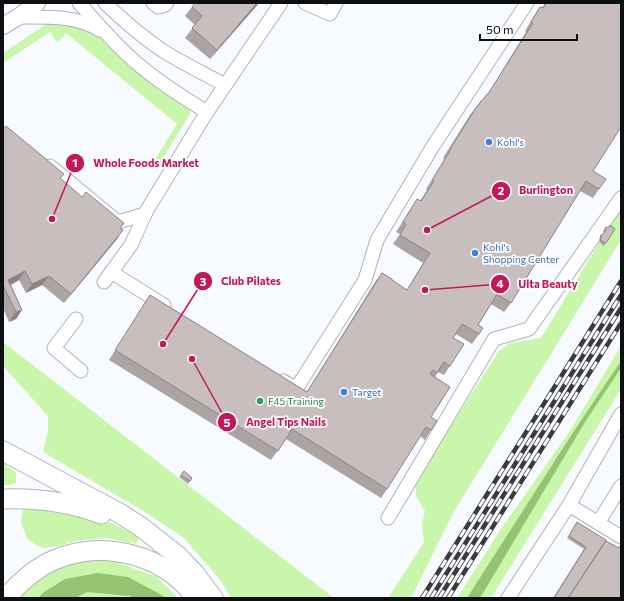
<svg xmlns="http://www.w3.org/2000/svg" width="624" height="601" viewBox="0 0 624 601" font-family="Commissioner,sans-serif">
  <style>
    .green { fill: #c9f6aa }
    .forest { fill: #94c472 }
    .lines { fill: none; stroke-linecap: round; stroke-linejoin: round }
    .minor-casing { stroke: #afb3bb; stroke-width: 15 }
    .major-casing { stroke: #afb3bb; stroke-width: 18 }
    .highway-casing { stroke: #afb3bb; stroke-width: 21 }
    .minor { stroke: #fff; stroke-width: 13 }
    .major { stroke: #fff; stroke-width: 16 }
    .highway { stroke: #fff; stroke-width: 19 }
    .rail-casing { stroke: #393b3e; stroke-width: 4.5 }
    .rail { stroke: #fff; stroke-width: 3; stroke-dasharray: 9; stroke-linecap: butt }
    .wall { fill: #aca3a3 }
    .shaded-wall { fill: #8c8584 }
    .building { fill: #c8bebd; stroke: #8c8584 }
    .shop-dot { fill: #3f7fe0; stroke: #fff; stroke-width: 1.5 }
    .leisure-dot { fill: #2e9e5b; stroke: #fff; stroke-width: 1.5 }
    .labels { text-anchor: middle; stroke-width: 3.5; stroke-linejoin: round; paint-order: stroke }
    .shop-label { font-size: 10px; fill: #366cbe; stroke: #fff; text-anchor: start }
    .leisure-label { font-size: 10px; fill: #27864d; stroke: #fff; text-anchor: start }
    .leader { fill: none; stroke: #c2185b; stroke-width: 1.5 }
    .callout-dot { fill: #c2185b; stroke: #fff; stroke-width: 1.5 }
    .mark-label { font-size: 12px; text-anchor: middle; font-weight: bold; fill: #fff }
    .callout-label { font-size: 11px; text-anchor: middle; font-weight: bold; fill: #c2185b; stroke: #fff; stroke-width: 3.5; stroke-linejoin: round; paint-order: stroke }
  </style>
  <rect width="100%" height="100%" fill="#f7faff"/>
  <g class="green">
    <path d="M57 21 91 29 122 58 153 83 189 108 190 111V114L158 166 153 163 177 124 66 33 60 40 58 41 55 40 50 32 3 63V53L45 25Z"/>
    <path d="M621 207V240L453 513 411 598H388L424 542 422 524 425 511 416 496 415 482 499 351 510 343 541 338Z"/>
    <path d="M3 342 334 598H231L221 581 184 538 148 514 43 452 48 431V416L3 366Z"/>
    <path d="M621 346V389L491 598H457L501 529 570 431Z"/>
    <path d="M3 463 16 473V483L10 485H3Z"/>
    <path d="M53 507 103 519 139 536 136 544 107 538 75 541 60 546 44 548 36 545 27 538 21 523 23 508Z"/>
    <path d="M108 559 157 577 178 598H21L26 590 65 563Z"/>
  </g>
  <g class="forest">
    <path d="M621 361V368L585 422 480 598H467L572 434Z"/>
    <path d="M98 573 128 577 160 594 166 598H133L130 596 87 592 75 598H38L44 592 65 579Z"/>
  </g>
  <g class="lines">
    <g class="minor-casing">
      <g id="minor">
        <path d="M79 3C98 24 117 47 139 65 160 83 184 98 207 112"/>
        <path d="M105 3C124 21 143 38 165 52 184 64 205 74 225 85"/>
        <path d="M153 3 158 7 165 5 167 3"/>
        <path d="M305 3 330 14 336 3"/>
        <path d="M18 17C47 17 74 15 100 30"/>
        <path d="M50 166 118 222 145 214"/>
        <path d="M111 272 164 305"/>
        <path d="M104 282 131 245 147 210 207 112 281 3"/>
        <path d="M76 319 54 348 81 371"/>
        <path d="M283 381 296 389 365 280 377 240 433 146 527 3"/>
        <path d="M569 505 621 537"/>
        <path d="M388 518 494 339 529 329 621 198"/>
        <path d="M598 523 621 486"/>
        <path d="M508 598 569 505 621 414"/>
      </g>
    </g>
    <g class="major-casing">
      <path id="major" d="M3 26 18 17 37 3"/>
    </g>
    <g class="highway-casing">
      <g id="highway">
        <path d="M3 451 121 514 141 527 178 556 195 574 213 598"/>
        <path d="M3 499C37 498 70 502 101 514"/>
        <path d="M6 598C19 583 35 568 54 560 103 539 164 554 196 598"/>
      </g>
    </g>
    <use href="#minor" class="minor"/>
    <use href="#major" class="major"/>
    <use href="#highway" class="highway"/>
    <g class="rail-casing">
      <g id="rail">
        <path d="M422 598 621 281"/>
        <path d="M431 598 621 295"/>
        <path d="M439 598 621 308"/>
        <path d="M448 598 621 323"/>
      </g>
    </g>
    <use href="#rail" class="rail"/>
  </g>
  <g class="wall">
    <path d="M259 3 210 59 185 38 195 25 185 16 192 7Z"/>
    <path d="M545 3H621L593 171 599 189 593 198 580 191 511 303 504 312 491 304 478 325 479 334 472 344 456 334 453 338 450 366 444 375 438 372 435 377 431 417V430L425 440 420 436 387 489 381 498 286 439 271 460 109 360 150 295 307 392 375 282 382 273 392 280 407 290 423 263 393 244 400 234 396 232 417 199 420 201 427 190 426 189 442 164 444 159 443 158 470 115 477 106 481 102 488 94 526 32 525 31 534 16 540 7 542 8Z"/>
    <path d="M3 129 82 197 124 223 120 228 117 239 64 303 42 285 26 293 19 280 11 285 22 310 16 319 9 322 3 308Z"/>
    <path d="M608 228 615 229 604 246 599 242 600 240 599 239 602 234 603 235 604 233 603 232 604 229Z"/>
    <path d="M184 471 192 478 188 484 179 477Z"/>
    <path d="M577 522 606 540 569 597 606 541 619 548 621 545V598H553L584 549 567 538Z"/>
  </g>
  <g class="shaded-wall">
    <path d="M257 3H259L210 59 217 50Z"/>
    <path d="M123 230 117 239 64 303 71 294Z"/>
    <path d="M25 271 19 280 4 288 8 280Z"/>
    <path d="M49 276 42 285 26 293 32 284Z"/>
    <path d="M22 310 16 319 9 322 16 312Z"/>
  </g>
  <g class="building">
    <path d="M195 3H257L217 50 192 28 202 16 192 7Z"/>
    <path d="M546 3H621V127L593 171 606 179 599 189 586 181 511 303 497 294 478 325 483 328 479 334 462 324 453 338 464 344 450 366 444 362 437 373 433 370 430 374 450 387 431 417 437 421 431 430 426 427 387 489 292 429 278 451 115 350 150 295 307 392 382 273 392 279V280L407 290 430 253 400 235 406 224 403 222 417 199 421 201 434 181 432 180 448 154 451 149H450L477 106H478L481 101V102L487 94H488L533 23 531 22 540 7 543 8Z"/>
    <path d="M6 126 64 174 60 178 82 197 86 192 124 223 120 228 123 230 71 294 49 276 32 284 25 271 8 280 22 310 16 312 3 285V129Z"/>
    <path d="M610 225 615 229 606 243 600 240 602 237 600 236 602 234 603 235 606 230 605 229 606 227 608 228Z"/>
    <path d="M184 471 192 478 190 481 181 475Z"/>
    <path d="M577 522 606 540 568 598H554L586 547 569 536Z"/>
    <path d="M606 541 619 548 621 545V598H568Z"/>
  </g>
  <g class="shop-dot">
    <circle cx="489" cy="142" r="4"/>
    <circle cx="475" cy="253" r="4"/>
    <circle cx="344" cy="392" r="4"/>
  </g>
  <circle class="leisure-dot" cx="260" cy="401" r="4"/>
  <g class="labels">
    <g class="shop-label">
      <text x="497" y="146">Kohl's</text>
      <text x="483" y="251">Kohl's<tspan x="483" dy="12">Shopping Center</tspan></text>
      <text x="352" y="396">Target</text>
    </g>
    <g class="leisure-label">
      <text x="268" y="405">F45 Training</text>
    </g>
  </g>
  <path class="leader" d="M52 219L75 163M427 230L501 191M163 344L203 281M425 290L500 284M192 359L227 422"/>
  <g class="callout-dot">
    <circle cx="52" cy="219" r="4"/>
    <circle cx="427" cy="230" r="4"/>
    <circle cx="163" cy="344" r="4"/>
    <circle cx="425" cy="290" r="4"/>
    <circle cx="192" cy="359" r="4"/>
    <circle cx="75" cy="163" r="10"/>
    <circle cx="501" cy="191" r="10"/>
    <circle cx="203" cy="281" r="10"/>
    <circle cx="500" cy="284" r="10"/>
    <circle cx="227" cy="422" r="10"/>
  </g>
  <g class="mark-label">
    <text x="75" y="167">1</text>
    <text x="501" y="195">2</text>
    <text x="203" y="286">3</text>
    <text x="500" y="288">4</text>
    <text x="227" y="427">5</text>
  </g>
  <g class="callout-label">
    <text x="146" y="167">Whole Foods Market</text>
    <text x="546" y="194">Burlington</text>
    <text x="251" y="285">Club Pilates</text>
    <text x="548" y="288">Ulta Beauty</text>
    <text x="286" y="426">Angel Tips Nails</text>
  </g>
  <rect width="624" height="601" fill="none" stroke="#0d0f12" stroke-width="8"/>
  <path d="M480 34v6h97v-6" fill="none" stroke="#0d0f12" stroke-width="2"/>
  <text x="486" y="34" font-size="12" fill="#0d0f12" stroke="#ffffff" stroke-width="3" paint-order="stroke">50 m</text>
</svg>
